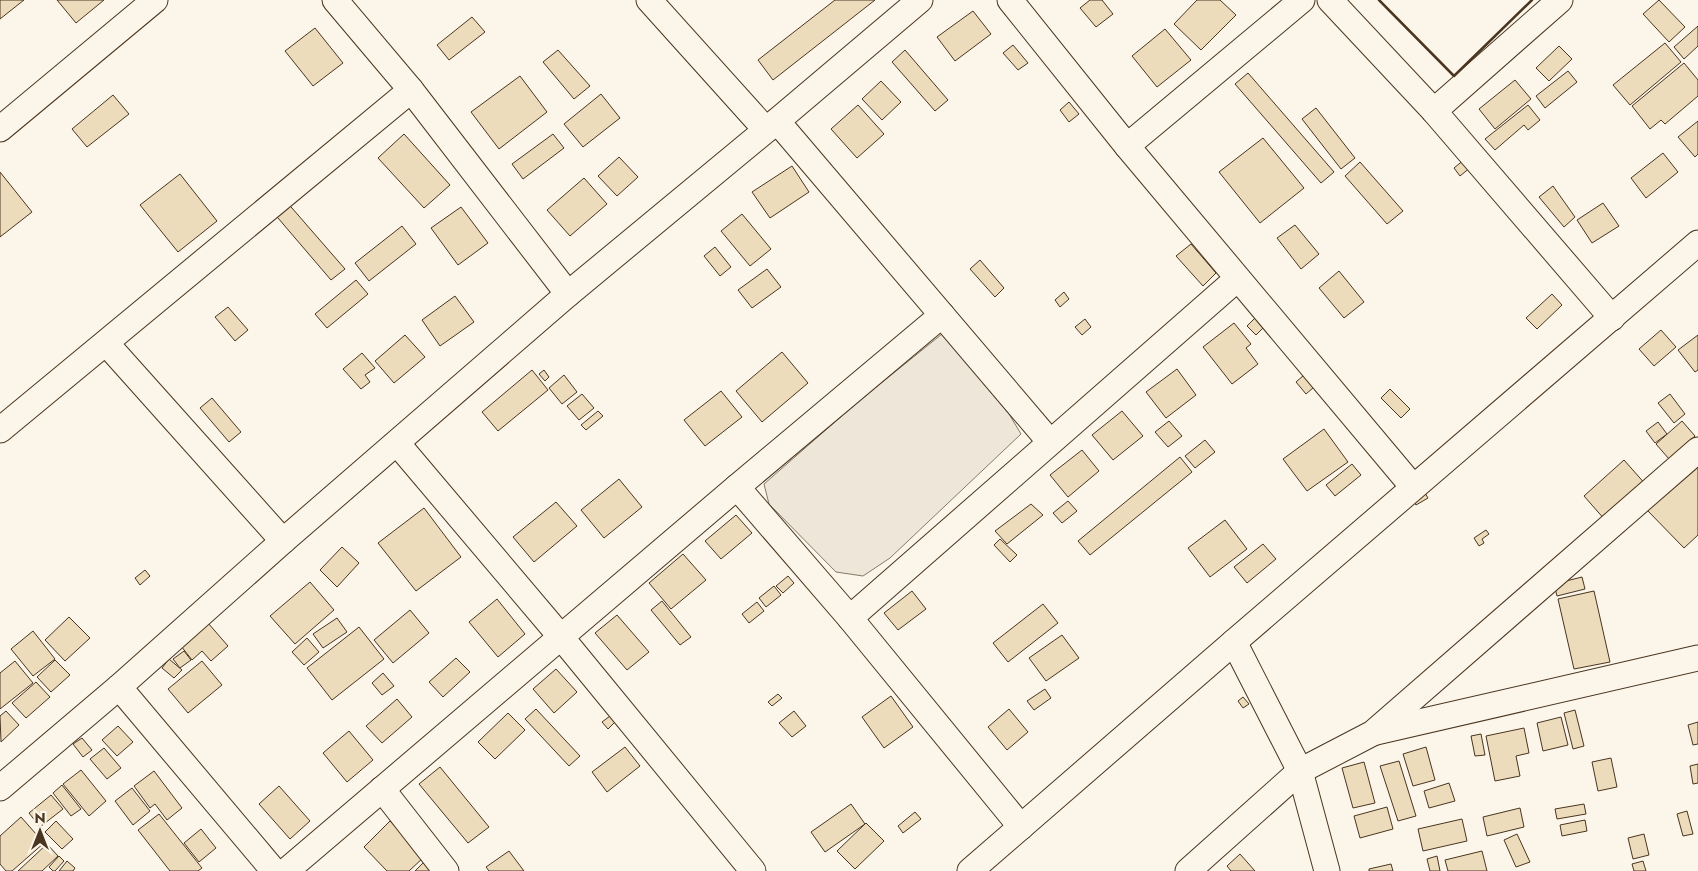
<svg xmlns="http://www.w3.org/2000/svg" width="1698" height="871" viewBox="0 0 1698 871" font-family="Jost,sans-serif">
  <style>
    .green { fill: #ede6d9; stroke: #887966 }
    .building { fill: #ecdcbc; stroke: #4a3520 }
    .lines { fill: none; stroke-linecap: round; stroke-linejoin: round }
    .minor-casing { stroke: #4a3520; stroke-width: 27 }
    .minor { stroke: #fbf6e9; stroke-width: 25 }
    .wall { stroke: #4a3520; stroke-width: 2.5 }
  </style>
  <rect width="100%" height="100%" fill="#fbf6e9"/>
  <path class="green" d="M942 334 1009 414 1021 434 890 558 863 576 836 572 769 504 764 484 860 400Z"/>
  <g class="building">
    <path d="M0 0H24L0 19Z"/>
    <path d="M57 0H104L76 23Z"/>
    <path d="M835 0H875L773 80 758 60Z"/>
    <path d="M1090 0H1102L1113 14 1096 27 1080 8Z"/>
    <path d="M1197 0H1220L1236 15 1201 50 1174 24Z"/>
    <path d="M1659 0 1685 27 1669 42 1643 14Z"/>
    <path d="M973 11 991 34 955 61 937 37Z"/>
    <path d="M472 17 485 32 449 60 437 45Z"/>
    <path d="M1698 26V46L1684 59 1674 47Z"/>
    <path d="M315 28 343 63 313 86 285 51Z"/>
    <path d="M1165 29 1191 60 1157 87 1132 56Z"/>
    <path d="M1665 43 1681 62 1630 105 1613 85Z"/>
    <path d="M1013 45 1028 63 1018 70 1003 53Z"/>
    <path d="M1559 46 1572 59 1549 81 1536 68Z"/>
    <path d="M558 50 590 86 574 99 543 62Z"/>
    <path d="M905 50 948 100 935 111 892 62Z"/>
    <path d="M1684 63 1698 80V96L1665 124 1661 120 1650 129 1632 106Z"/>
    <path d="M1568 71 1577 82 1545 108 1536 96Z"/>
    <path d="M1248 73 1334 172 1321 183 1235 84Z"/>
    <path d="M520 76 547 112 499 149 471 112Z"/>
    <path d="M1515 80 1531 99 1495 129 1479 109Z"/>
    <path d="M881 81 901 102 882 120 862 99Z"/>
    <path d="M601 94 620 118 583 147 564 124Z"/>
    <path d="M113 95 129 114 87 147 72 129Z"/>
    <path d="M1069 102 1079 114 1069 122 1060 110Z"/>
    <path d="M858 105 884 134 857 158 831 129Z"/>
    <path d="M1528 105 1540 120 1528 130 1524 125 1495 150 1485 139Z"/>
    <path d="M1316 108 1355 158 1341 169 1302 119Z"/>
    <path d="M1698 121V154L1695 157 1678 137Z"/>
    <path d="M404 134 450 185 424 208 378 158Z"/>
    <path d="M553 134 564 148 523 179 512 164Z"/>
    <path d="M1263 138 1304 188 1260 223 1219 172Z"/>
    <path d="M1663 153 1678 172 1646 198 1631 178Z"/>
    <path d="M619 157 638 177 617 196 598 176Z"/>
    <path d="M1465 159 1471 167 1460 176 1454 168Z"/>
    <path d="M1360 162 1403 211 1387 224 1345 176Z"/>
    <path d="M792 166 809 192 770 218 752 192Z"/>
    <path d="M0 172 32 212 0 237Z"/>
    <path d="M180 174 217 221 178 252 140 205Z"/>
    <path d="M584 178 607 204 570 236 547 210Z"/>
    <path d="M1553 186 1575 217 1564 227 1539 197Z"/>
    <path d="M285 200 345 269 331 280 272 211Z"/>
    <path d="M1603 203 1619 226 1592 243 1577 220Z"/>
    <path d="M461 207 488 243 458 265 431 228Z"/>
    <path d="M742 214 771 249 750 266 721 231Z"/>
    <path d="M1295 225 1319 254 1301 269 1277 238Z"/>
    <path d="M402 226 416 244 369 281 355 263Z"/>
    <path d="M1191 244 1216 273 1203 286 1176 256Z"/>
    <path d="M715 247 731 267 720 276 704 256Z"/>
    <path d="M980 260 1004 288 995 297 970 269Z"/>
    <path d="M767 269 781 287 752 308 738 290Z"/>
    <path d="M1339 271 1364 302 1344 318 1319 288Z"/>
    <path d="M356 280 368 294 327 328 315 314Z"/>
    <path d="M1064 292 1069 299 1060 307 1055 300Z"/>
    <path d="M1552 294 1562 305 1537 329 1526 318Z"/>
    <path d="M455 296 474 322 440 346 422 320Z"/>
    <path d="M228 307 248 330 235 341 215 317Z"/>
    <path d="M1258 315 1267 324 1256 335 1247 326Z"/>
    <path d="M1085 319 1091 327 1082 335 1075 327Z"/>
    <path d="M1234 323 1251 344 1246 348 1258 364 1232 384 1203 347Z"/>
    <path d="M1661 330 1676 347 1654 366 1639 349Z"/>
    <path d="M405 335 425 357 394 383 375 361Z"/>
    <path d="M1698 335V370L1695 372 1678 350Z"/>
    <path d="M782 352 808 383 762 422 736 391Z"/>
    <path d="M362 353 375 368 365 375 370 382 361 389 343 369Z"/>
    <path d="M1177 369 1196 395 1166 418 1146 392Z"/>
    <path d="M532 370 548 390 498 431 482 412Z"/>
    <path d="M544 370 549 377 545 381 539 374Z"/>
    <path d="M564 375 577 392 562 404 549 388Z"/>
    <path d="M1304 375 1314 387 1306 394 1296 382Z"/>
    <path d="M1390 389 1410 409 1401 418 1381 398Z"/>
    <path d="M721 391 742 417 705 446 684 420Z"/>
    <path d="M582 394 594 408 579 420 567 406Z"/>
    <path d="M1670 394 1685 414 1674 423 1658 403Z"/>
    <path d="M212 398 241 432 229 442 200 408Z"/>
    <path d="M598 411 603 416 586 430 581 425Z"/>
    <path d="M1122 411 1143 436 1113 460 1092 435Z"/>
    <path d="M1169 421 1182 436 1168 447 1155 432Z"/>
    <path d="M1682 421 1695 436 1669 459 1656 444Z"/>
    <path d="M1658 422 1667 434 1655 443 1646 431Z"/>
    <path d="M1324 429 1348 462 1307 491 1283 459Z"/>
    <path d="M1205 440 1215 452 1195 468 1185 456Z"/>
    <path d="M1082 450 1099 471 1068 497 1050 475Z"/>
    <path d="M1180 457 1192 472 1090 555 1078 541Z"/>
    <path d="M1624 460 1647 486 1606 521 1584 496Z"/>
    <path d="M1698 461V535L1684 548 1647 510Z"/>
    <path d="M1352 464 1361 475 1335 496 1326 485Z"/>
    <path d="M619 479 642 507 604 538 581 510Z"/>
    <path d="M1425 493 1428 498 1416 505 1413 500Z"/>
    <path d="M1068 501 1077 511 1062 523 1053 513Z"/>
    <path d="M556 502 577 526 534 562 513 537Z"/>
    <path d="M1031 504 1043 515 1007 544 995 531Z"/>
    <path d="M424 508 461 557 416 591 378 543Z"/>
    <path d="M736 515 752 533 721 559 705 541Z"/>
    <path d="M1225 520 1247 549 1210 577 1188 548Z"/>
    <path d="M1486 530 1489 534 1482 539 1484 543 1479 546 1474 538Z"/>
    <path d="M1000 539 1017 555 1010 562 994 545Z"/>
    <path d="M1263 544 1276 559 1247 583 1234 567Z"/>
    <path d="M342 547 359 563 337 587 320 570Z"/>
    <path d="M683 554 706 580 671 609 649 583Z"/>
    <path d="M145 570 150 576 140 585 135 578Z"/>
    <path d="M788 576 794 583 783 593 776 586Z"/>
    <path d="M1582 577 1585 589 1557 596 1554 584Z"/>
    <path d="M310 582 334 610 295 644 270 616Z"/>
    <path d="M774 586 781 595 766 607 759 598Z"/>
    <path d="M912 591 926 609 898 630 884 613Z"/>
    <path d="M1594 591 1610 662 1574 669 1558 599Z"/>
    <path d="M497 599 525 634 498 657 469 622Z"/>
    <path d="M662 601 691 637 680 645 651 610Z"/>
    <path d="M757 602 764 611 749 623 742 614Z"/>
    <path d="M1043 604 1058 623 1008 662 993 643Z"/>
    <path d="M410 610 429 633 393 663 374 640Z"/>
    <path d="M617 615 649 652 627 670 595 633Z"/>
    <path d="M69 617 90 638 65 661 45 640Z"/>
    <path d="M337 618 347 632 323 648 313 634Z"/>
    <path d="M208 623 228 646 211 661 202 651 192 660 181 646Z"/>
    <path d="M359 627 384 659 332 700 307 668Z"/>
    <path d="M33 631 55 659 33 676 11 649Z"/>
    <path d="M1062 635 1079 658 1046 681 1029 658Z"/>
    <path d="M307 638 319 652 304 665 292 652Z"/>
    <path d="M184 651 191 660 180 668 173 659Z"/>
    <path d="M456 658 470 672 443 697 429 682Z"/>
    <path d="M169 659 182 670 174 678 162 668Z"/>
    <path d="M55 660 70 675 51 692 37 677Z"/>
    <path d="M15 661 33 683 0 709V673Z"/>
    <path d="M202 661 222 685 188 713 168 689Z"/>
    <path d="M556 669 577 692 554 713 533 689Z"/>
    <path d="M383 673 394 686 382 695 372 683Z"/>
    <path d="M36 682 50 697 26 718 12 703Z"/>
    <path d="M1045 689 1051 698 1034 710 1027 701Z"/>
    <path d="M778 694 782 698 772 706 768 702Z"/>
    <path d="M891 696 913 727 884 748 862 717Z"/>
    <path d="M1243 697 1249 704 1243 708 1238 701Z"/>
    <path d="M397 699 412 717 382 743 366 726Z"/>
    <path d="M536 709 580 756 569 766 525 719Z"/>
    <path d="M1009 709 1028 732 1007 750 988 727Z"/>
    <path d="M1575 710 1584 746 1573 749 1564 713Z"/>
    <path d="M6 711 19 725 1 742 0 716Z"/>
    <path d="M794 711 806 726 792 737 779 723Z"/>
    <path d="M508 713 525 730 495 759 478 742Z"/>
    <path d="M610 716 615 722 608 729 602 722Z"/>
    <path d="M1561 717 1568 745 1543 751 1537 723Z"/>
    <path d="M1698 722V744L1693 745 1688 725Z"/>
    <path d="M118 726 133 742 117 756 102 740Z"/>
    <path d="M1524 728 1529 753 1516 756 1520 776 1495 781 1486 736Z"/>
    <path d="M349 731 373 760 347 782 323 753Z"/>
    <path d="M1481 734 1485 755 1475 756 1471 736Z"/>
    <path d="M82 738 92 750 83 757 73 744Z"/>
    <path d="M625 747 640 766 607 792 592 772Z"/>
    <path d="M1426 747 1435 780 1413 786 1403 754Z"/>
    <path d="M104 748 121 768 107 779 90 759Z"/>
    <path d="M1611 758 1617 787 1598 791 1592 762Z"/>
    <path d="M1399 761 1416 816 1398 821 1380 766Z"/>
    <path d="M1364 762 1375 803 1353 808 1342 768Z"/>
    <path d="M1698 764V783L1693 784 1690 766Z"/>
    <path d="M440 767 489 827 468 843 419 784Z"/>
    <path d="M81 770 106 801 89 816 63 784Z"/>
    <path d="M154 771 182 808 167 820 155 804 150 808 134 786Z"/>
    <path d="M1449 783 1455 801 1429 808 1424 791Z"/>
    <path d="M62 785 81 809 71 816 53 793Z"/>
    <path d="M279 786 310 821 290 839 259 804Z"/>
    <path d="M132 788 150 811 133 825 115 801Z"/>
    <path d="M51 795 63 809 40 827 29 813Z"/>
    <path d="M851 804 865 824 825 852 811 832Z"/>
    <path d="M1584 804 1586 814 1557 819 1555 809Z"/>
    <path d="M1387 807 1393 829 1360 838 1354 816Z"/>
    <path d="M1520 808 1524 827 1487 836 1483 817Z"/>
    <path d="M1687 811 1693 834 1683 836 1677 814Z"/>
    <path d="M915 812 921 819 903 833 898 826Z"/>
    <path d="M159 814 202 868 198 871H170L138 830Z"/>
    <path d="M21 817 44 843 12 871H6L0 864V836Z"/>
    <path d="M1462 819 1467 841 1423 851 1418 829Z"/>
    <path d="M1585 820 1587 831 1562 836 1560 825Z"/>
    <path d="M56 821 73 839 62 849 45 832Z"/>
    <path d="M390 821 424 857 409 871H387L364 847Z"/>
    <path d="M866 823 884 841 855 869 837 851Z"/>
    <path d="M201 829 216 848 199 862 184 843Z"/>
    <path d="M1517 834 1530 862 1516 867 1504 840Z"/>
    <path d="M1644 834 1649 855 1633 859 1628 838Z"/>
    <path d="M47 844 58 856 42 871H18Z"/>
    <path d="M509 851 524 871H489L486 867Z"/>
    <path d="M1482 851 1487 871H1448L1445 860Z"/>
    <path d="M1240 854 1255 871H1231L1227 866Z"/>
    <path d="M59 856 64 861 55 871H53L49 867Z"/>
    <path d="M1437 856 1440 871H1430L1427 859Z"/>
    <path d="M67 861 75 868 73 871H59Z"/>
    <path d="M1643 861 1646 871H1634L1632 864Z"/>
    <path d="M424 862 432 871H415Z"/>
    <path d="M1391 864 1393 871H1369V869Z"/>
  </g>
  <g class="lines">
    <g class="minor-casing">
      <g id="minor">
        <path d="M335 0 411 90 568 294"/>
        <path d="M649 0 766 130"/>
        <path d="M1010 0 1127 146 1413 487"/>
        <path d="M1330 0 1434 111 1612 318"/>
        <path d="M1434 111 1560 0"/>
        <path d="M777 121 1050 442"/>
        <path d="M0 129 155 0"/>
        <path d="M1127 146 1302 0"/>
        <path d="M106 343 283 541"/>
        <path d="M0 430 411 90"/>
        <path d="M397 443 561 637 753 871"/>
        <path d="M737 487 850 618 1021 827"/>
        <path d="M850 618 1237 279"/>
        <path d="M1234 642 1300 771 1327 871"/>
        <path d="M119 687 274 871"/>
        <path d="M1376 732 1698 658"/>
        <path d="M0 788 119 687 283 541 568 294 777 121 920 0"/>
        <path d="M382 789 446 871"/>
        <path d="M286 871 737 487 942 315"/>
        <path d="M970 871 1234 642 1698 243"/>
        <path d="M1188 871 1300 771 1373 733 1698 450"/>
      </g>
    </g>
    <use href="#minor" class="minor"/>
    <path class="wall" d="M1379 0 1454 76 1532 0"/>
  </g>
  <g transform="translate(40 831)" stroke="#fbf6e9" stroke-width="4" paint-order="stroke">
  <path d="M0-4L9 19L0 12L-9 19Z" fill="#4a3520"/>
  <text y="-8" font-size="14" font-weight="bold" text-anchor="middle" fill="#4a3520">N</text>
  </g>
</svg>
